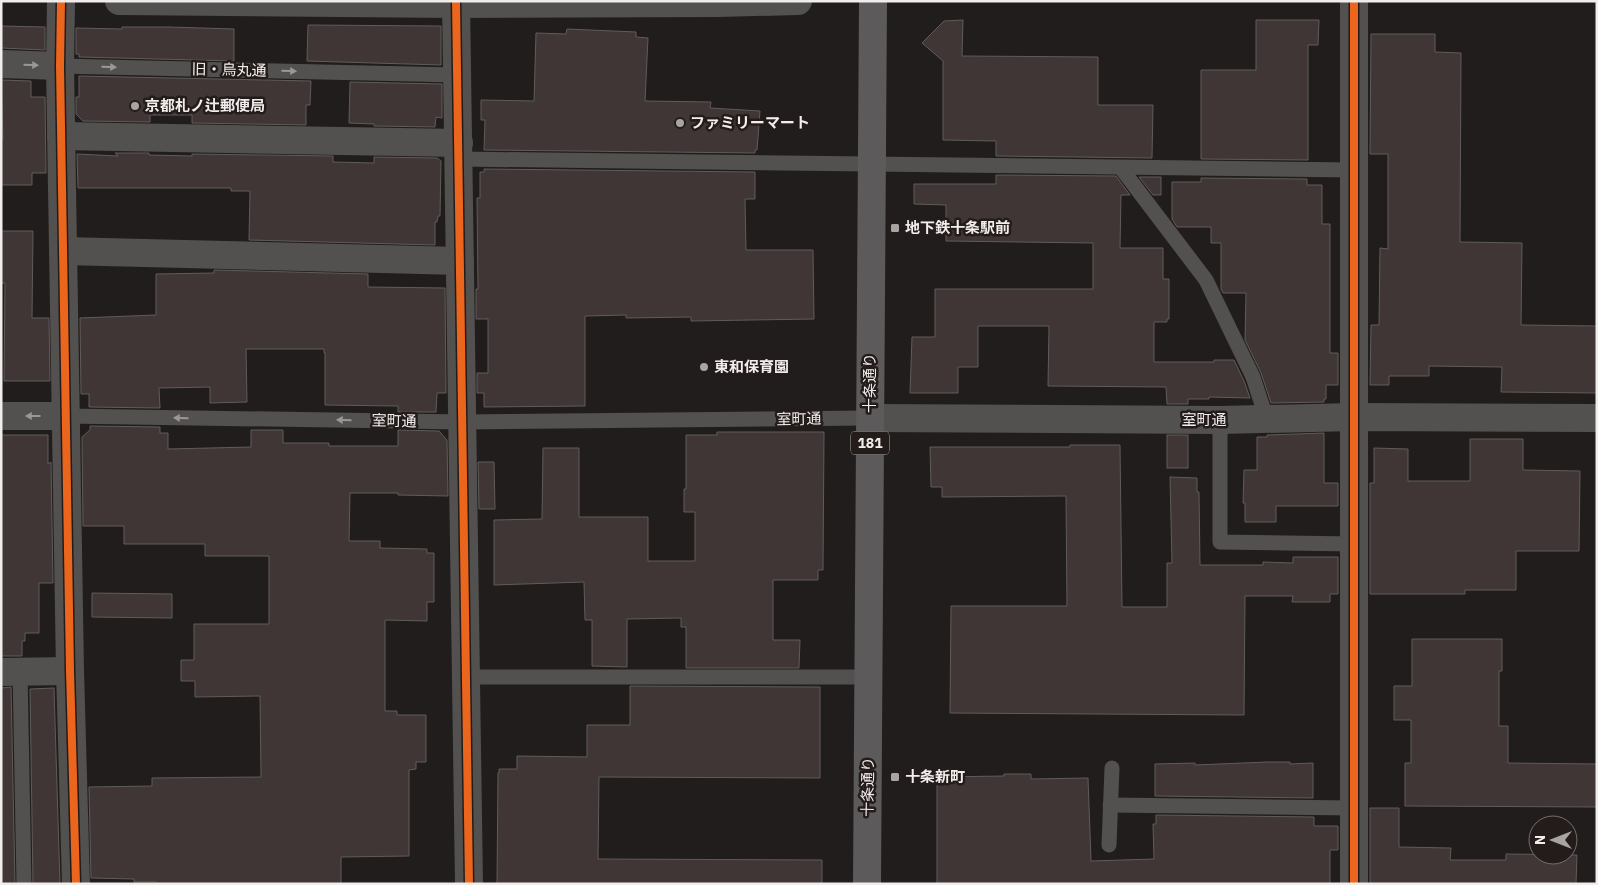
<svg xmlns="http://www.w3.org/2000/svg" width="1598" height="885" viewBox="0 0 1598 885" font-family="'IBM Plex Sans','Noto Sans JP',sans-serif">
  <style>
    .building { fill: #413636; stroke: #605c5c }
    .lines { fill: none; stroke-linecap: round; stroke-linejoin: round }
    .service { stroke: #535050; stroke-width: 15 }
    .minor { stroke: #535050; stroke-width: 28 }
    .tertiary { stroke: #535050; stroke-width: 28 }
    .primary { stroke: #5c5a5a; stroke-width: 28 }
    .cycleway-casing { stroke: #231c1b; stroke-width: 11 }
    .cycleway { stroke: #eb651d; stroke-width: 8 }
    .oneway { fill: #9b9797 }
    .poi-dot { fill: #a9a4a4; stroke: #231c1b; stroke-width: 2 }
    .labels { text-anchor: middle; stroke-width: 5; stroke-linejoin: round; paint-order: stroke }
    .shield { fill: #231c1b; stroke: #b4aeae; stroke-width: 1 }
    .shield-label { font-size: 14px; font-weight: bold; fill: #f2eded }
    .street-label { font-size: 15px; fill: #f2eded; stroke: #231c1b }
    .poi-label { font-size: 15px; font-weight: bold; fill: #f2eded; stroke: #231c1b; text-anchor: start }
  </style>
  <rect width="100%" height="100%" fill="#211d1d"/>
  <g class="building">
    <path d="M963 20 962 56 1098 57V105H1153L1152 158 996 156V141L943 140V61L922 43 944 21Z"/>
    <path d="M1256 20H1319L1318 45H1308V160L1201 159V70H1256Z"/>
    <path d="M308 25 441 26V65L307 61Z"/>
    <path d="M1 26 45 27V50L1 48Z"/>
    <path d="M122 27H169L234 29V61L79 57V54H76V28L122 29Z"/>
    <path d="M567 29 636 32V37L648 38 645 101 711 102 710 108 760 111 757 150H755V153L484 150 485 120H481V100L534 101 536 33 566 34Z"/>
    <path d="M1371 34H1435V52L1461 53 1460 242 1522 243 1521 325 1597 326V393L1501 392 1502 367 1429 366V376H1389V385H1370L1371 325H1379L1380 248 1388 249V154H1370Z"/>
    <path d="M79 76 311 81 310 105H306V125L192 123V115H150V122L83 121 76 114V97H79Z"/>
    <path d="M1 80 31 81V97H45L46 173H32V185H1V140H3Z"/>
    <path d="M350 82 442 84V118L436 117 435 127 374 126V124L349 123Z"/>
    <path d="M115 153H149V155L192 156V154L333 156V162L374 163V157L437 158 441 161 440 216H438L437 222H435V245L249 240 250 191H231V188H78L77 154 118 156Z"/>
    <path d="M484 169 755 172V199H745L746 250H813L814 319 691 321V317L626 318V315L585 316V406L484 407V393H477V373H488V319H476V289H478L477 198H480V172H484Z"/>
    <path d="M996 175 1116 176 1130 195H1121L1120 248H1163V279H1169V319H1167V322H1154V362H1214V360H1234L1244 381 1250 398 1209 397V399H1188V404H1167L1166 387 1048 386 1049 326H978V367H958V393H910L912 337H935V289H1093V243L946 241V205L914 204V184H996Z"/>
    <path d="M1139 177H1161V195H1153Z"/>
    <path d="M1201 178 1307 179V185H1322V224H1330V353H1338V385H1326V399H1324V402L1271 403 1261 373 1245 340 1246 293H1223L1221 289V243H1211V227H1177L1172 219V182H1201Z"/>
    <path d="M1 231H33L32 318H49L50 381H4L5 283H1Z"/>
    <path d="M214 270 368 274V287L445 288 446 393H437L436 412H398V406L325 405V353H324V349H246L247 402 210 403V387L159 388 160 408 89 407V394H81L80 318 156 315V274L214 273Z"/>
    <path d="M90 426 160 427V433H168V449L251 447V430H283V443H329V446H398V430L439 431 447 440 448 496 398 495V493H350L349 541H380V548L427 549V553H434V602H427V621L385 620V711H397V715H426V762H416V769L409 770V856L341 857V884H156V882H134V879L91 878 89 787 152 786V778L261 777 260 696 195 697V681H181V660H194V624H269V556H205V544H124V526H83L82 437 90 430Z"/>
    <path d="M717 432H824L823 570H818V580H773V640H800L799 668H686V627H681V618L627 619V667L592 666V620H585L584 582 494 585V520L542 519 543 448H579V517H648V561H695V512H684V489H686V435H717Z"/>
    <path d="M1324 433V483H1338V506H1276V522H1245V503H1243L1244 470H1257V437H1267V435Z"/>
    <path d="M1 435H48V464L51 462 53 583H39V633H25V641H22V656H1Z"/>
    <rect x="1167" y="435" width="21" height="33"/>
    <path d="M1470 439H1523V470L1580 471 1579 551H1516V590H1465V594H1370V483H1374V448L1408 449V481H1470Z"/>
    <path d="M1070 445H1120L1122 607H1167V563H1172L1170 477 1197 478V492H1199L1200 565H1263V562L1293 563V557H1338V594H1330V602H1292L1293 596H1245L1244 715 950 713 951 606H1067L1066 496 942 497V487H931L930 447H1070Z"/>
    <path d="M478 462H494L495 509H479Z"/>
    <path d="M92 593 172 594V618L92 617Z"/>
    <path d="M1412 639H1502V671H1499V726H1508V763L1597 764V807L1405 806V763H1411V720H1394V686H1412Z"/>
    <path d="M630 686 820 687V778L599 777 598 859 822 860V884H497L498 773H499V769H517V756L587 757V725H630Z"/>
    <path d="M11 687 15 884H1V688Z"/>
    <path d="M54 688 60 884H33L30 689Z"/>
    <path d="M1267 762H1290V764L1313 763V798L1155 796V764L1195 763V765Z"/>
    <path d="M1004 774H1031V779L1088 778 1091 861 1154 859 1153 824H1156V815L1314 817V826H1338V850H1330V884H937V777L1004 776Z"/>
    <path d="M1370 808H1399V847L1451 848 1450 860H1506V854L1577 855 1576 884H1370Z"/>
  </g>
  <g class="lines">
    <g class="service">
      <path d="M60 66 457 75"/>
      <path d="M459 159 1354 170"/>
      <path d="M1121 168 1206 280 1253 377 1267 420"/>
      <path d="M66 416 462 422 870 418"/>
      <path d="M1220 420V542L1354 544"/>
      <path d="M20 671 24 884"/>
      <path d="M466 677H869"/>
      <path d="M1110 805 1354 808"/>
      <path d="M1109 845 1112 768"/>
    </g>
    <g class="minor">
      <path d="M61 1 60 66 70 671 76 884"/>
      <path d="M456 1 469 884"/>
      <path d="M1 64 60 66"/>
      <path d="M61 136 459 143"/>
      <path d="M63 251 460 261"/>
      <path d="M1 416H66"/>
      <path d="M870 418 1220 420 1354 417 1597 418"/>
      <path d="M1 672 70 671"/>
      <path d="M1354 884V1"/>
    </g>
    <path class="tertiary" d="M119 1 456 4 719 3 798 1"/>
    <path class="primary" d="M867 884 873 1"/>
    <g class="cycleway-casing">
      <g id="cycleway">
        <path d="M61 1 60 66 70 671 76 884"/>
        <path d="M456 1 469 884"/>
        <path d="M1354 884V1"/>
      </g>
    </g>
    <use href="#cycleway" class="cycleway"/>
  </g>
  <defs><path id="oneway-solid" d="M-6-.8H1V-3.2L6.5 0L1 3.2V.8H-6Z" transform="scale(1.25)"/></defs>
  <g class="oneway">
    <use href="#oneway-solid" transform="translate(31 65) rotate(1)"/>
    <use href="#oneway-solid" transform="translate(109 67) rotate(1)"/>
    <use href="#oneway-solid" transform="translate(289 71) rotate(1)"/>
    <use href="#oneway-solid" transform="translate(33 416) rotate(-180)"/>
    <use href="#oneway-solid" transform="translate(181 418) rotate(-179)"/>
    <use href="#oneway-solid" transform="translate(344 420) rotate(-179)"/>
  </g>
  <g class="poi-dot">
    <circle cx="135" cy="106" r="5"/>
    <circle cx="680" cy="123" r="5"/>
    <rect x="890" y="223" width="10" height="10" rx="2.5"/>
    <circle cx="704" cy="367" r="5"/>
    <rect x="890" y="772" width="10" height="10" rx="2.5"/>
  </g>
  <g class="labels">
    <rect class="shield" x="851" y="431.5" width="38" height="23" rx="4"/>
    <g class="shield-label">
      <text x="870" y="448">181</text>
    </g>
    <g class="street-label">
      <text transform="translate(229 70) rotate(1)" y="5">旧・烏丸通</text>
      <text transform="translate(870 383) rotate(-90)" y="5">十条通り</text>
      <text transform="translate(799 419) rotate(-1)" y="5">室町通</text>
      <text x="1204" y="425">室町通</text>
      <text transform="translate(394 421) rotate(1)" y="5">室町通</text>
      <text transform="translate(868 787) rotate(-89)" y="5">十条通り</text>
    </g>
    <g class="poi-label">
      <text x="145" y="111">京都札ノ辻郵便局</text>
      <text x="690" y="128">ファミリーマート</text>
      <text x="905" y="233">地下鉄十条駅前</text>
      <text x="714" y="372">東和保育園</text>
      <text x="905" y="782">十条新町</text>
    </g>
  </g>
  <rect width="1598" height="885" fill="none" stroke="#f2eded" stroke-width="5"/>
  <g transform="translate(1553 840) rotate(270)"><circle r="24" fill="#231c1b" stroke="#76706f"/>
  <path d="M0-4L9 19L0 12L-9 19Z" fill="#a9a4a4"/>
  <text y="-8" font-size="14" font-weight="bold" text-anchor="middle" fill="#f2eded">N</text>
  </g>
</svg>
